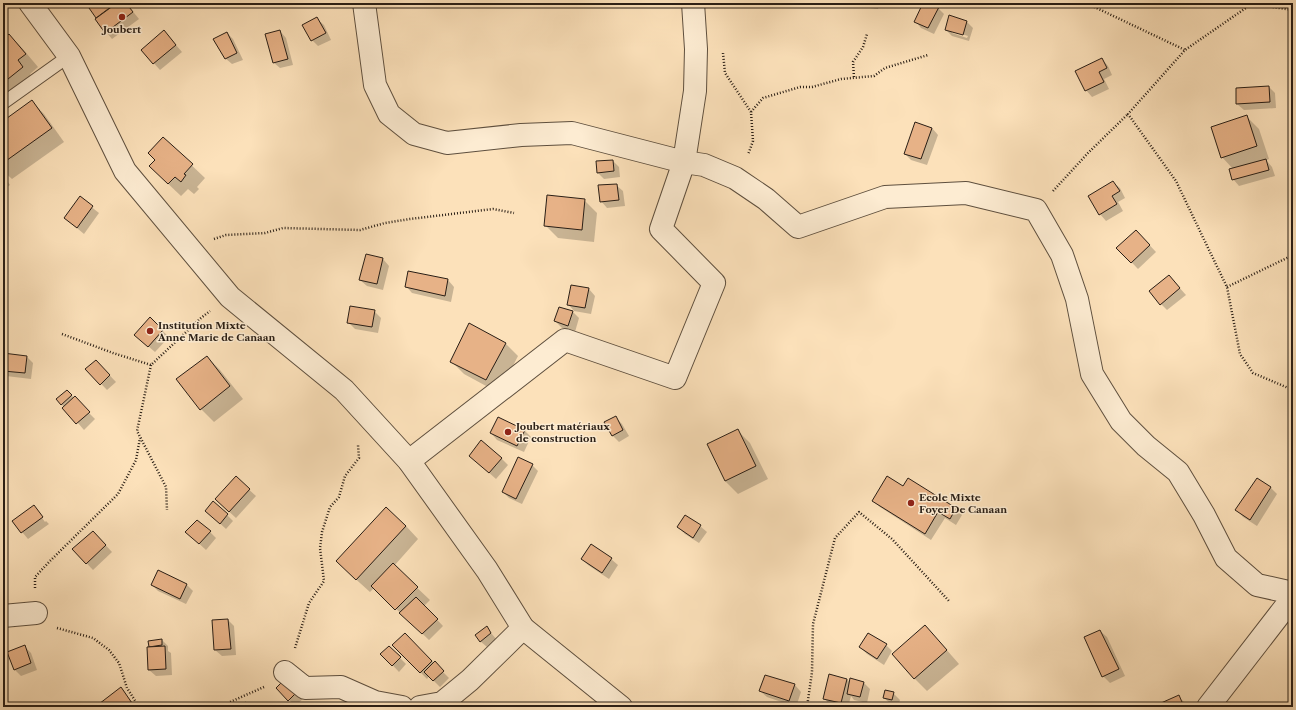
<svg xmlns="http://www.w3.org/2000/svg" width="1296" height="710" viewBox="0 0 1296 710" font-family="'Libre Caslon Text',serif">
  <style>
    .shadow { fill: #0003; fill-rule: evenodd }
    .building { fill: #e7b287; stroke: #291e15 }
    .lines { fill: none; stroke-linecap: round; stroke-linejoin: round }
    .service-casing { stroke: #5e4f3e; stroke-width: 14 }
    .minor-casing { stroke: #5e4f3e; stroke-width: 24 }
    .tertiary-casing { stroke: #5e4f3e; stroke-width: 24 }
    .path { stroke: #291e15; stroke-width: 2.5; stroke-dasharray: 1 2; stroke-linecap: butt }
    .service { stroke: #fdecd2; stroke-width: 12 }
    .minor { stroke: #fdecd2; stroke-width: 22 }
    .tertiary { stroke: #fdecd2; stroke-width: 22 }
    .poi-dot { fill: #8f2418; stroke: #fdecd2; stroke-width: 1.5 }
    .labels { text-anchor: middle; stroke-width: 3; stroke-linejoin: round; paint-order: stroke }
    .poi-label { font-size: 10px; font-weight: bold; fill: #291e15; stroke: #fdecd2; text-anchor: start }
  </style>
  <rect width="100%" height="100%" fill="#fce1ba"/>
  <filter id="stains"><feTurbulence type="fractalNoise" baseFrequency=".005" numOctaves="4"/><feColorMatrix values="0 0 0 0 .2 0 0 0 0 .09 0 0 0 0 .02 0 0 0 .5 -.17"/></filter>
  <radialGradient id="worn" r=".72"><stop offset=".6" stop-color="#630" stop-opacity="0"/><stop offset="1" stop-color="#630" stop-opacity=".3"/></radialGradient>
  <g class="shadow">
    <path d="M98 3H126L139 19 112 39 96 20 98 18 97 17Z"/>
    <path d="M857 3H879L878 9 861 7Z"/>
    <path d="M924 3H928L938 8 944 14 934 34 921 28 915 21Z"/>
    <path d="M950 17 967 22 973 28 969 41 952 36 946 30ZM952 31 968 36 967 38 952 33Z"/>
    <path d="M317 19 324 25 331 40 318 46 312 40Z"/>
    <path d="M280 31 286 38 293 65 280 68 273 62Z"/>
    <path d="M227 33 233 39 243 60 232 64 225 58Z"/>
    <path d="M9 35 22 48 38 67 30 74 35 81 11 100 3 93V39Z"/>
    <path d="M170 38 182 52 160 70 142 50Z"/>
    <path d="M1102 59 1108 66 1112 75 1104 79 1109 89 1092 97 1086 90Z"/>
    <path d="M1269 87 1275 93 1276 108 1244 110 1237 104Z"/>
    <path d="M31 101 44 114 64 142 12 179 3 171V122Z"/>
    <path d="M1246 116 1259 129 1269 159 1266 160 1272 167 1275 176 1239 186 1233 179V169L1222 157Z"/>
    <path d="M932 128 938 135 927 165 911 160 905 154Z"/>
    <path d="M163 138 205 178 197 187 199 189 194 194 188 189 181 196 163 179 156 160Z"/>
    <path d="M613 161 619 167 620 177 604 179 598 173 597 162Z"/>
    <path d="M3 175 10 185 3 190Z"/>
    <path d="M1113 182 1120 188 1125 198 1118 202 1123 211 1106 221 1100 214Z"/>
    <path d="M616 185 623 191 625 206 607 208 601 201Z"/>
    <path d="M80 198 99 213 84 234 65 218Z"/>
    <path d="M584 200 597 213 594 242 558 238 545 225Z"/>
    <path d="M1142 237 1156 252 1138 269 1118 248Z"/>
    <path d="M367 255 383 259 389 266 383 290 367 286 360 280Z"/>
    <path d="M409 272 448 280 454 287 451 302 412 293 406 286Z"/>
    <path d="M1169 276 1186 295 1167 310 1161 304Z"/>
    <path d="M589 289 595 296 591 314 574 311 568 304Z"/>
    <path d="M374 311 381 318 378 333 355 329 349 323Z"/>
    <path d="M573 312 579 318 575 332 562 328 555 321Z"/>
    <path d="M150 319 169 337 155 352 142 341Z"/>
    <path d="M505 343 518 356 499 393 464 374 451 361Z"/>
    <path d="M3 354 27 357 33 363 31 379 6 376 3 373Z"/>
    <path d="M207 357 220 370 243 399 214 422 201 409Z"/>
    <path d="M96 361 116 382 107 390 87 369Z"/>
    <path d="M67 391 95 419 84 430 58 400Z"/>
    <path d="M615 417 622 424 629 436 619 442 613 436 606 423Z"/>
    <path d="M524 430 531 437 524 452 497 440 491 433Z"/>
    <path d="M737 430 750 443 768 479 738 494 725 481Z"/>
    <path d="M470 456 501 458 508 465 496 479Z"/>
    <path d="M532 465 538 471 522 504 509 498 503 492Z"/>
    <path d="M236 478 256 496 236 518 223 506Z"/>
    <path d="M1257 479 1271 488 1277 494 1257 526 1243 517 1237 510Z"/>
    <path d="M903 487 956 508 962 515 956 525 945 518 931 540 880 507 873 501Z"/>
    <path d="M34 506 39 512H38L45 522 46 521 49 524 28 539 13 521Z"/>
    <path d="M227 515 233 521 226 529 213 517Z"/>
    <path d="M406 526 418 539 394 566 430 600 424 606 443 626 429 640 374 588 370 592 350 574Z"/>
    <path d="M700 526 707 532 699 543 685 534 678 527Z"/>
    <path d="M210 532 216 538 206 550 193 538Z"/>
    <path d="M99 538 112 552 93 570 74 550Z"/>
    <path d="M582 559H611L618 565 609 579 588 565Z"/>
    <path d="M158 571 187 585 193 591 186 604 158 591 152 585Z"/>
    <path d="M228 620 234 626 236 655 222 656 215 650 213 621Z"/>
    <path d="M486 627 497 640 487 647 480 641Z"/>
    <path d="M1100 631 1107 637 1125 676 1110 683 1103 676Z"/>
    <path d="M405 634 449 678 440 687 429 676 427 679 394 645Z"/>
    <path d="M162 640 168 646V651L171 653 172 675 156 676 149 670V641Z"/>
    <path d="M938 640 959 664 927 691 914 678Z"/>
    <path d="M886 645 892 651 884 665 867 654 860 647Z"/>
    <path d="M24 646 31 653 37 670 21 676 14 669Z"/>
    <path d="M389 647 406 664 399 672 382 654Z"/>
    <path d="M847 679 850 683H864L870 689 867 703 854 700 851 696 848 707H840L830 705 824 698Z"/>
    <path d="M286 680 304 698 295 706 278 688Z"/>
    <path d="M795 685 801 692 796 707 767 697 760 691Z"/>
    <path d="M121 688 136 707H96Z"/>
    <path d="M893 693 900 700 898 706 891 704 884 698Z"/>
    <path d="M1178 696 1185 703 1187 707H1164Z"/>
  </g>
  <g class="building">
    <path d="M96 3H116L96 18 89 8Z"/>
    <path d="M117 3H126L133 12 105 33 95 19Z"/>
    <path d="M923 3H931L939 7 928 28 914 22Z"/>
    <path d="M949 15 967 21 963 35 945 30Z"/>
    <path d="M317 17 326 33 311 41 302 25Z"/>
    <path d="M164 30 176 45 153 64 141 50Z"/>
    <path d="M280 30 288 59 273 63 265 34Z"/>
    <path d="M227 32 237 53 225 59 213 39Z"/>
    <path d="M9 34 26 54 18 60 23 67 3 83V39Z"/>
    <path d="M1102 58 1107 68 1099 72 1104 82 1085 91 1075 71Z"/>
    <path d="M1269 86 1270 102 1236 104V88Z"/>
    <path d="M32 100 52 128 3 163V121Z"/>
    <path d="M1247 115 1257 146 1221 158 1211 127Z"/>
    <path d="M915 122 932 128 921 159 904 154Z"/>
    <path d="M163 137 193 164 184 174 186 175 181 182 175 177 168 184 149 166 155 160 148 153Z"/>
    <path d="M1266 159 1269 170 1232 180 1229 169Z"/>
    <path d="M613 160 614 171 597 173 596 161Z"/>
    <path d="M1113 181 1120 191 1112 196 1117 204 1099 215 1088 196Z"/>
    <path d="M617 184 619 200 600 202 598 185Z"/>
    <path d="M547 195 585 199 582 230 544 226Z"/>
    <path d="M80 196 93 206 77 228 64 218Z"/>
    <path d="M1136 230 1150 245 1131 263 1116 248Z"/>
    <path d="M366 254 383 258 377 284 359 280Z"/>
    <path d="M408 271 448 279 445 296 405 287Z"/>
    <path d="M1169 275 1180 288 1160 305 1149 291Z"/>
    <path d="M571 285 589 288 585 308 567 305Z"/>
    <path d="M350 306 375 310 372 327 347 323Z"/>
    <path d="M559 307 573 311 568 326 554 321Z"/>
    <path d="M150 317 163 330 148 347 134 335Z"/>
    <path d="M469 323 506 343 486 380 450 362Z"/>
    <path d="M3 353 27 356 25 373 3 371Z"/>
    <path d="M207 356 230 386 200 410 176 379Z"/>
    <path d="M96 360 110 375 100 385 85 369Z"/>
    <path d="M67 390 72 395 61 405 56 399Z"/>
    <path d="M75 396 90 412 76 424 62 408Z"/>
    <path d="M616 416 623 430 612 436 604 422Z"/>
    <path d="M498 417 525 430 517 446 490 433Z"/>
    <path d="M738 429 756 466 725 481 707 444Z"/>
    <path d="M481 440 502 458 489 473 469 456Z"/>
    <path d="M518 457 533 464 516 499 502 492Z"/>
    <path d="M236 476 250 489 229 512 215 499Z"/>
    <path d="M887 476 903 486 908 478 956 508 950 519 938 512 925 534 872 501Z"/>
    <path d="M1257 478 1271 487 1250 520 1235 510Z"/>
    <path d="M213 501 228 514 220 524 205 511Z"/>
    <path d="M34 505 43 517 21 533 12 521Z"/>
    <path d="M386 507 406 526 356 580 336 561Z"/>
    <path d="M685 515 701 525 693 538 677 527Z"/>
    <path d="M197 520 211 531 199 544 185 532Z"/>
    <path d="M93 531 106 545 86 564 72 549Z"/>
    <path d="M591 544 612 558 602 573 581 559Z"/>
    <path d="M393 563 418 587 395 610 371 586Z"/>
    <path d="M158 570 187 584 180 599 151 585Z"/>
    <path d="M416 597 438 619 422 634 399 613Z"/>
    <path d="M228 619 231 649 214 650 212 620Z"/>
    <path d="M925 625 947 650 914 679 892 654Z"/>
    <path d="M487 626 491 633 480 642 475 635Z"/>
    <path d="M1100 630 1119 669 1102 677 1084 637Z"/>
    <path d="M405 633 432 661 420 673 392 645Z"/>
    <path d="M868 633 887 644 877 659 859 647Z"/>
    <path d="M162 639V645L149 647 148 641Z"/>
    <path d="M25 645 31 663 14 670 7 652Z"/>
    <path d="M165 646 166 669 148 670 147 647Z"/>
    <path d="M389 646 401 657 392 666 380 654Z"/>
    <path d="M435 661 444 671 433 681 424 672Z"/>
    <path d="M829 674 847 679 841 703 823 699Z"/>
    <path d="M765 675 795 684 789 701 759 691Z"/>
    <path d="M286 678 298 691 288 701 276 688Z"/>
    <path d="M850 678 864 682 860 697 847 694Z"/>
    <path d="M121 687 134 706 133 707H95Z"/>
    <path d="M885 690 894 692 892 700 883 698Z"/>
    <path d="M1179 695 1184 707H1163L1161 703Z"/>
    <path d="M245 702 253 707H242Z"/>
  </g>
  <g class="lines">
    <g class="service-casing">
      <path id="service" d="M3 103 69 56"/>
    </g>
    <g class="minor-casing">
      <g id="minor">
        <path d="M364 3 375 85 389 114 414 134 447 143 521 135 572 133 684 162 695 91 696 49 693 3"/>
        <path d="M409 461 565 340 675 378 714 283 661 229 684 162 704 165 735 178 766 199 798 227 885 197 966 193 1036 210 1062 255 1077 299 1092 374 1121 421 1146 446 1178 472 1204 515 1226 558 1257 585 1293 593"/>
        <path d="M3 616 36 613"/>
        <path d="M285 672 305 688 341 687 375 702 402 707"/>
        <path d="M420 707 442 703 470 680 523 628"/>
        <path d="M1208 707 1293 597"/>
      </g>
    </g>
    <g class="tertiary-casing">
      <path id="tertiary" d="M30 3 69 56 125 171 230 297 344 390 409 461 487 570 523 628 621 707"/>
    </g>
    <g class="path">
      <path d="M1086 3 1185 50"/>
      <path d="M1253 3 1185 50 1128 114 1176 181 1210 252 1227 287 1240 354 1253 373 1293 390"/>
      <path d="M1252 4 1293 10"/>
      <path d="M723 53 725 73 751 112 753 141 748 155"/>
      <path d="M854 77 853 62 863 47 867 34"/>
      <path d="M751 112 763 98 800 87H812L841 79 874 76 885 68 928 55"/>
      <path d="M1053 191 1088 153 1128 114"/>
      <path d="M214 239 226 235 265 233 283 228 360 230 385 223 410 219 493 209 514 213"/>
      <path d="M1227 287 1293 255"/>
      <path d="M62 334 113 353 151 365 201 318 210 311"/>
      <path d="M151 365 137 431 166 487 167 510"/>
      <path d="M35 588V577L50 561 118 494 136 460 140 438"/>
      <path d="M57 628 93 638 109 650 119 663 127 688 139 707"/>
      <path d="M295 648 309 603 324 581 320 548 322 532 330 507 339 497 345 476 359 458 358 445"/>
      <path d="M227 707 230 702 264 687"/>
      <path d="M807 707 812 672 813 624 835 538 859 512 892 539 949 601"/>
    </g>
    <use href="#service" class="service"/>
    <use href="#minor" class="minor"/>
    <use href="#tertiary" class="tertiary"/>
  </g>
  <g class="poi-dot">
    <circle cx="122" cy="17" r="4"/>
    <circle cx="150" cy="331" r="4"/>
    <circle cx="508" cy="432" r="4"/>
    <circle cx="911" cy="503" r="4"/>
  </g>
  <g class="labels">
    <g class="poi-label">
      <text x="122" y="33" text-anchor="middle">Joubert</text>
      <text x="158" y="329">Institution Mixte<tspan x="158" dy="12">Anne Marie de Canaan</tspan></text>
      <text x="516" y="430">Joubert matériaux<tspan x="516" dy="12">de construction</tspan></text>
      <text x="919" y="501">Ecole Mixte<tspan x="919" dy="12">Foyer De Canaan</tspan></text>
    </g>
  </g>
  <rect width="1296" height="710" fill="none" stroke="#fce1ba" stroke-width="16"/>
  <rect x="4" y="4" width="1288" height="702" fill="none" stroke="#291e15" stroke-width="2"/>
  <rect x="8" y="8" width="1280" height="694" fill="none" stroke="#291e15"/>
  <rect width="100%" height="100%" filter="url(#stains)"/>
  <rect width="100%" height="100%" fill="url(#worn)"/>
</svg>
